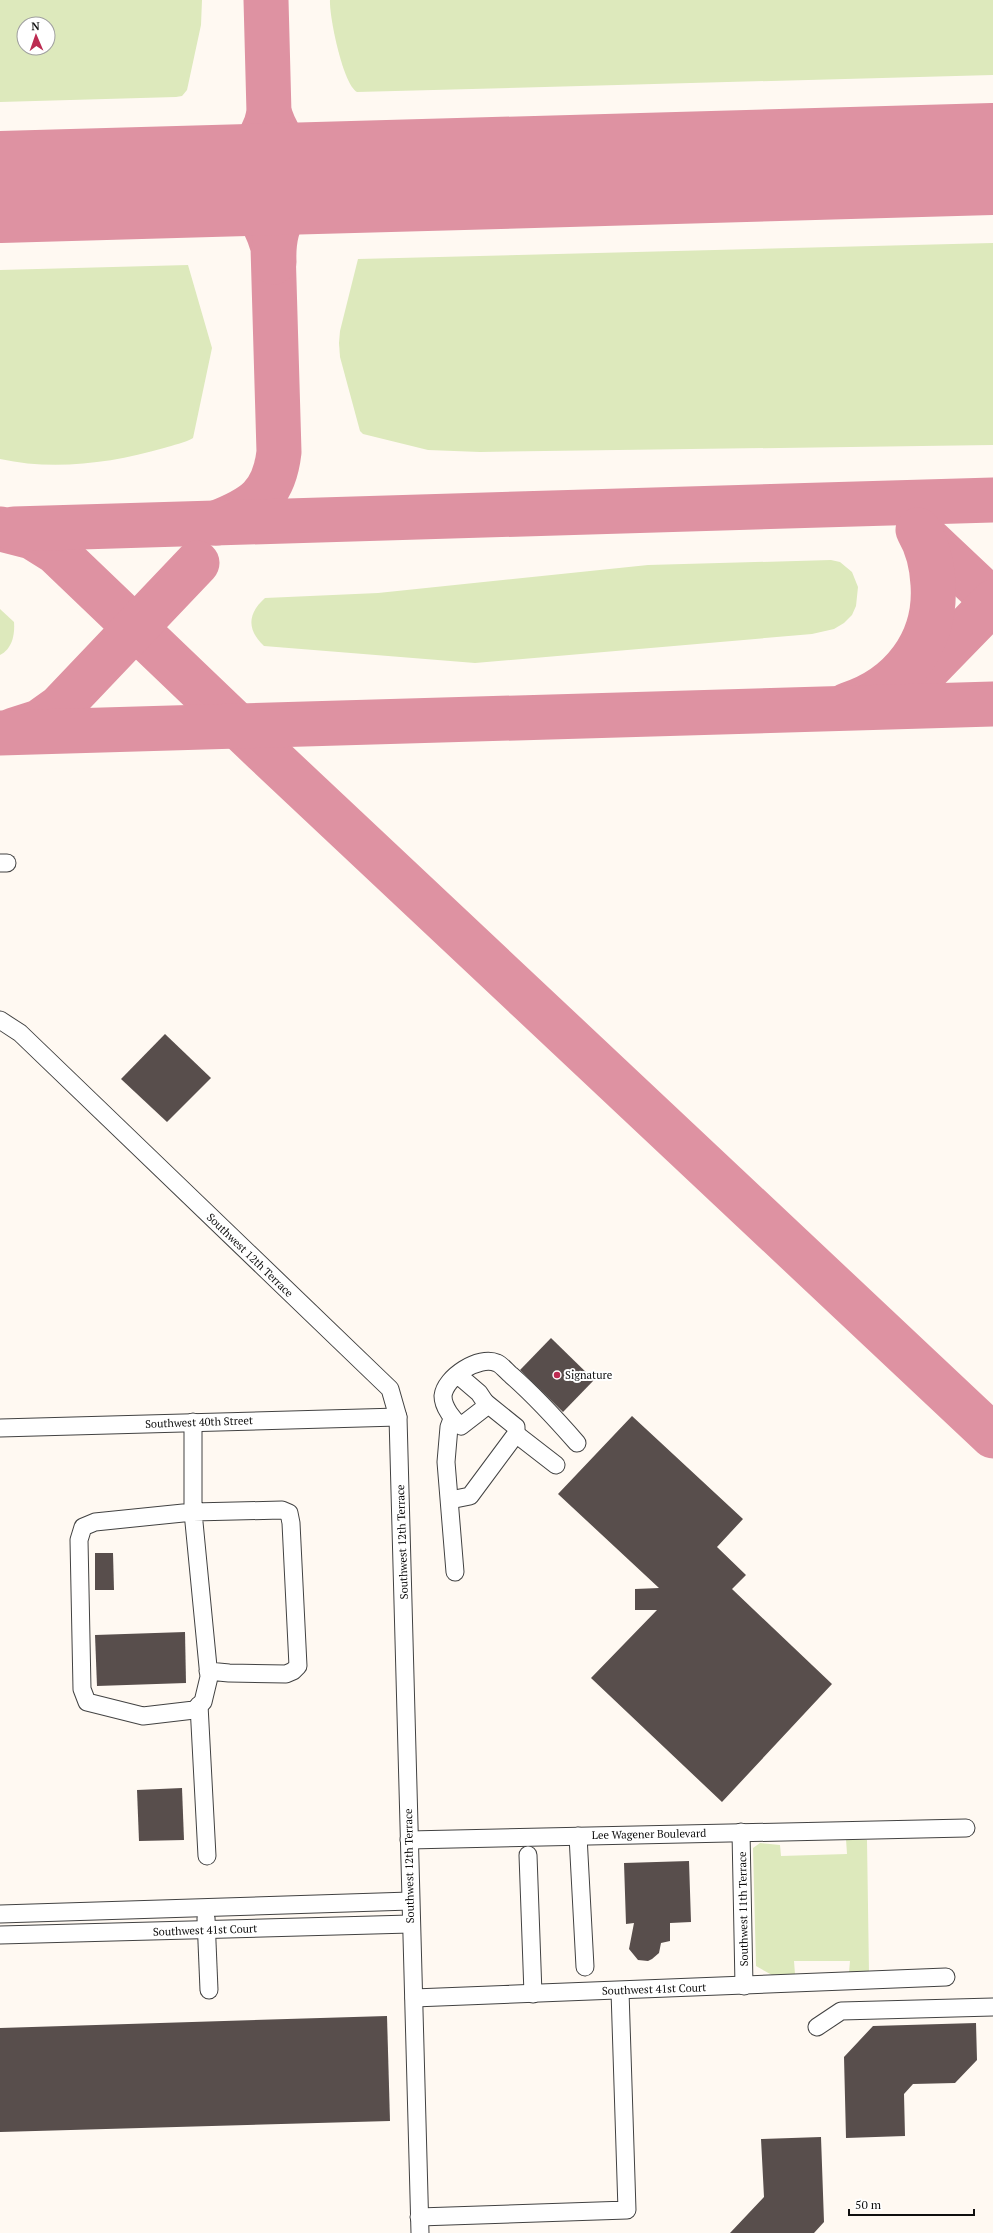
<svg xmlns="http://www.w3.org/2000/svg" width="993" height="2233" viewBox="0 0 993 2233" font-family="'PT Serif',serif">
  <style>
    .green { fill: #dde9bc; fill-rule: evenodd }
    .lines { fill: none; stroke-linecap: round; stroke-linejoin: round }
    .taxiway { stroke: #de92a2; stroke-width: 45 }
    .runway { stroke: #de92a2; stroke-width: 112 }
    .building { fill: #584e4c }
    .minor-casing { stroke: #424242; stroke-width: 19 }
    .minor { stroke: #fff; stroke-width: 17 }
    .poi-dot { fill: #bc2b51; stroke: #fff; stroke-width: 1.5 }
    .labels { text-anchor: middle; stroke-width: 4; stroke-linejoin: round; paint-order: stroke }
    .street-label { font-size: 11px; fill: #0f0f0f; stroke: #fff }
    .poi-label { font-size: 11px; fill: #0f0f0f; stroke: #fff; text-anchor: start }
  </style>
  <rect width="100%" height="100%" fill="#fff9f2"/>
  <g class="green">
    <path d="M0 0H202L201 25 187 90 182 96 176 97 0 102ZM24 24H48V48H24Z"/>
    <path d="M330 0H993V75L357 92C343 85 329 16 330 0Z"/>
    <path d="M993 243V445L480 452 428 450 363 434 360 431 340 357 339 343 340 331 358 259Z"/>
    <path d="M188 265 212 348 193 438C185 443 173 445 164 448 112 463 54 471 0 459V270Z"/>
    <path d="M831 560 840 562 852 572 858 587 856 606 852 615 844 623 834 629 812 634 475 663 264 646C247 630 247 614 265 598L378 593 648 565Z"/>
    <path d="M0 609 14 622C15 635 12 649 0 655Z"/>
    <path d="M846 1839 867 1840 869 1973 849 1972 850 1961H794L795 1974 772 1975 756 1966 753 1848 760 1843 780 1845 781 1856 847 1854Z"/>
  </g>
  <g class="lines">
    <g class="taxiway">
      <path d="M269 113C283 153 298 162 335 178"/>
      <path d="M210 181C247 194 262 210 273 247L279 452C274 496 254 508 216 523"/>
      <path d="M210 181C238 164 263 147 269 113L266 0"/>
      <path d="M274 262C272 212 293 198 335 178"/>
      <path d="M1 529 32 537 56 552 264 751 993 1436"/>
      <path d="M14 529 993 500"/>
      <path d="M920 532 993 601"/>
      <path d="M917 680 993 602"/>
      <path d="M847 705C901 688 937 642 933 584 932 564 928 547 918 530"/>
      <path d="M14 730 39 722 60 707 197 563"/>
      <path d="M0 733 993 704"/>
    </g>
    <path class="runway" d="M0 187 993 159"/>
  </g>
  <g class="building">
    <path d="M165 1034 211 1078 167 1122 121 1079Z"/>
    <path d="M551 1338 594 1380 563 1412 520 1370Z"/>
    <path d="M632 1416 743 1519 717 1547 746 1575 732 1589 832 1684 722 1802 591 1678 657 1610H635V1589L659 1588 558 1494Z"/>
    <path d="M95 1553H113L114 1590H95Z"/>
    <path d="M185 1632 186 1683 97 1686 95 1635Z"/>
    <path d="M182 1788 184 1840 139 1841 137 1790Z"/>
    <path d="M689 1861 691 1922 670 1923V1941L661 1943 659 1953 652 1959 648 1961 638 1960 629 1949 634 1923 626 1924 624 1863Z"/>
    <path d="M387 2016 390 2121 0 2132V2028Z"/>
    <path d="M976 2023 977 2060 955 2083 913 2084 904 2094 905 2136 846 2138 844 2057 873 2026Z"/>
    <path d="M821 2137 824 2222 814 2233H730L764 2197 761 2139Z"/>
  </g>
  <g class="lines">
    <g class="minor-casing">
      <g id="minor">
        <path d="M0 863H7"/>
        <path d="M0 1020 20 1033 390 1389 398 1417 420 2233"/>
        <path d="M458 1375 479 1393 485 1402 483 1409 461 1426C453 1420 443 1407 443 1396 445 1377 479 1355 497 1363 502 1365 507 1372 511 1375 535 1396 556 1419 577 1443"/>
        <path d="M452 1419 449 1427 446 1462 455 1572"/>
        <path d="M193 1422V1512L209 1677 203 1702 194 1710 143 1716 87 1702 82 1689 79 1540 83 1527 95 1522 193 1512 282 1510 289 1513 291 1523 298 1666 293 1671 286 1674 229 1673 208 1671"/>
        <path d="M0 1428 398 1417"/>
        <path d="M516 1434 556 1465"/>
        <path d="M450 1500 470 1496 516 1434V1427L485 1402"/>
        <path d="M199 1705 207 1856"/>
        <path d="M741 1832 744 1986"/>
        <path d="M578 1836 585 1967"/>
        <path d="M409 1840 966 1828"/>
        <path d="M528 1855 533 1994"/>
        <path d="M0 1914 410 1901"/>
        <path d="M206 1918 209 1990"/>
        <path d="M0 1935 410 1924"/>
        <path d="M414 1998 946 1977"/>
        <path d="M817 2027 841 2011 993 2007"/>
        <path d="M419 2217 627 2210 620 1991"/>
      </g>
    </g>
    <use href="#minor" class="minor"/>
  </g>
  <circle class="poi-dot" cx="557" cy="1375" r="4"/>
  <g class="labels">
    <g class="street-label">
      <text transform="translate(250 1255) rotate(44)" y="4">Southwest 12th Terrace</text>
      <text transform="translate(199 1422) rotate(-2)" y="4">Southwest 40th Street</text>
      <text transform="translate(402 1542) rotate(-92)" y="4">Southwest 12th Terrace</text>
      <text transform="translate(649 1834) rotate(-1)" y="4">Lee Wagener Boulevard</text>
      <text transform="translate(409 1866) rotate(-91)" y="4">Southwest 12th Terrace</text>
      <text transform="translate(743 1909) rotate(-91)" y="4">Southwest 11th Terrace</text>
      <text transform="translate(205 1930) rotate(-2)" y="4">Southwest 41st Court</text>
      <text transform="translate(654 1989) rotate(-2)" y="4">Southwest 41st Court</text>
    </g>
    <g class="poi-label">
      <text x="565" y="1379">Signature</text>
    </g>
  </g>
  <g transform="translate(36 36) rotate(358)"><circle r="19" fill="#ffffff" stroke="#9f9f9f"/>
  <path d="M0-3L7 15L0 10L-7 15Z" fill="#bc2b51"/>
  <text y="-6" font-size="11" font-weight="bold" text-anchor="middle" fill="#0f0f0f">N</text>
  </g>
  <path d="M849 2209v6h125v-6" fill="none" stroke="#0f0f0f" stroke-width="2"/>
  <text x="855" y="2209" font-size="12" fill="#0f0f0f" stroke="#ffffff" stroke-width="3" paint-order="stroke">50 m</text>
</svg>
